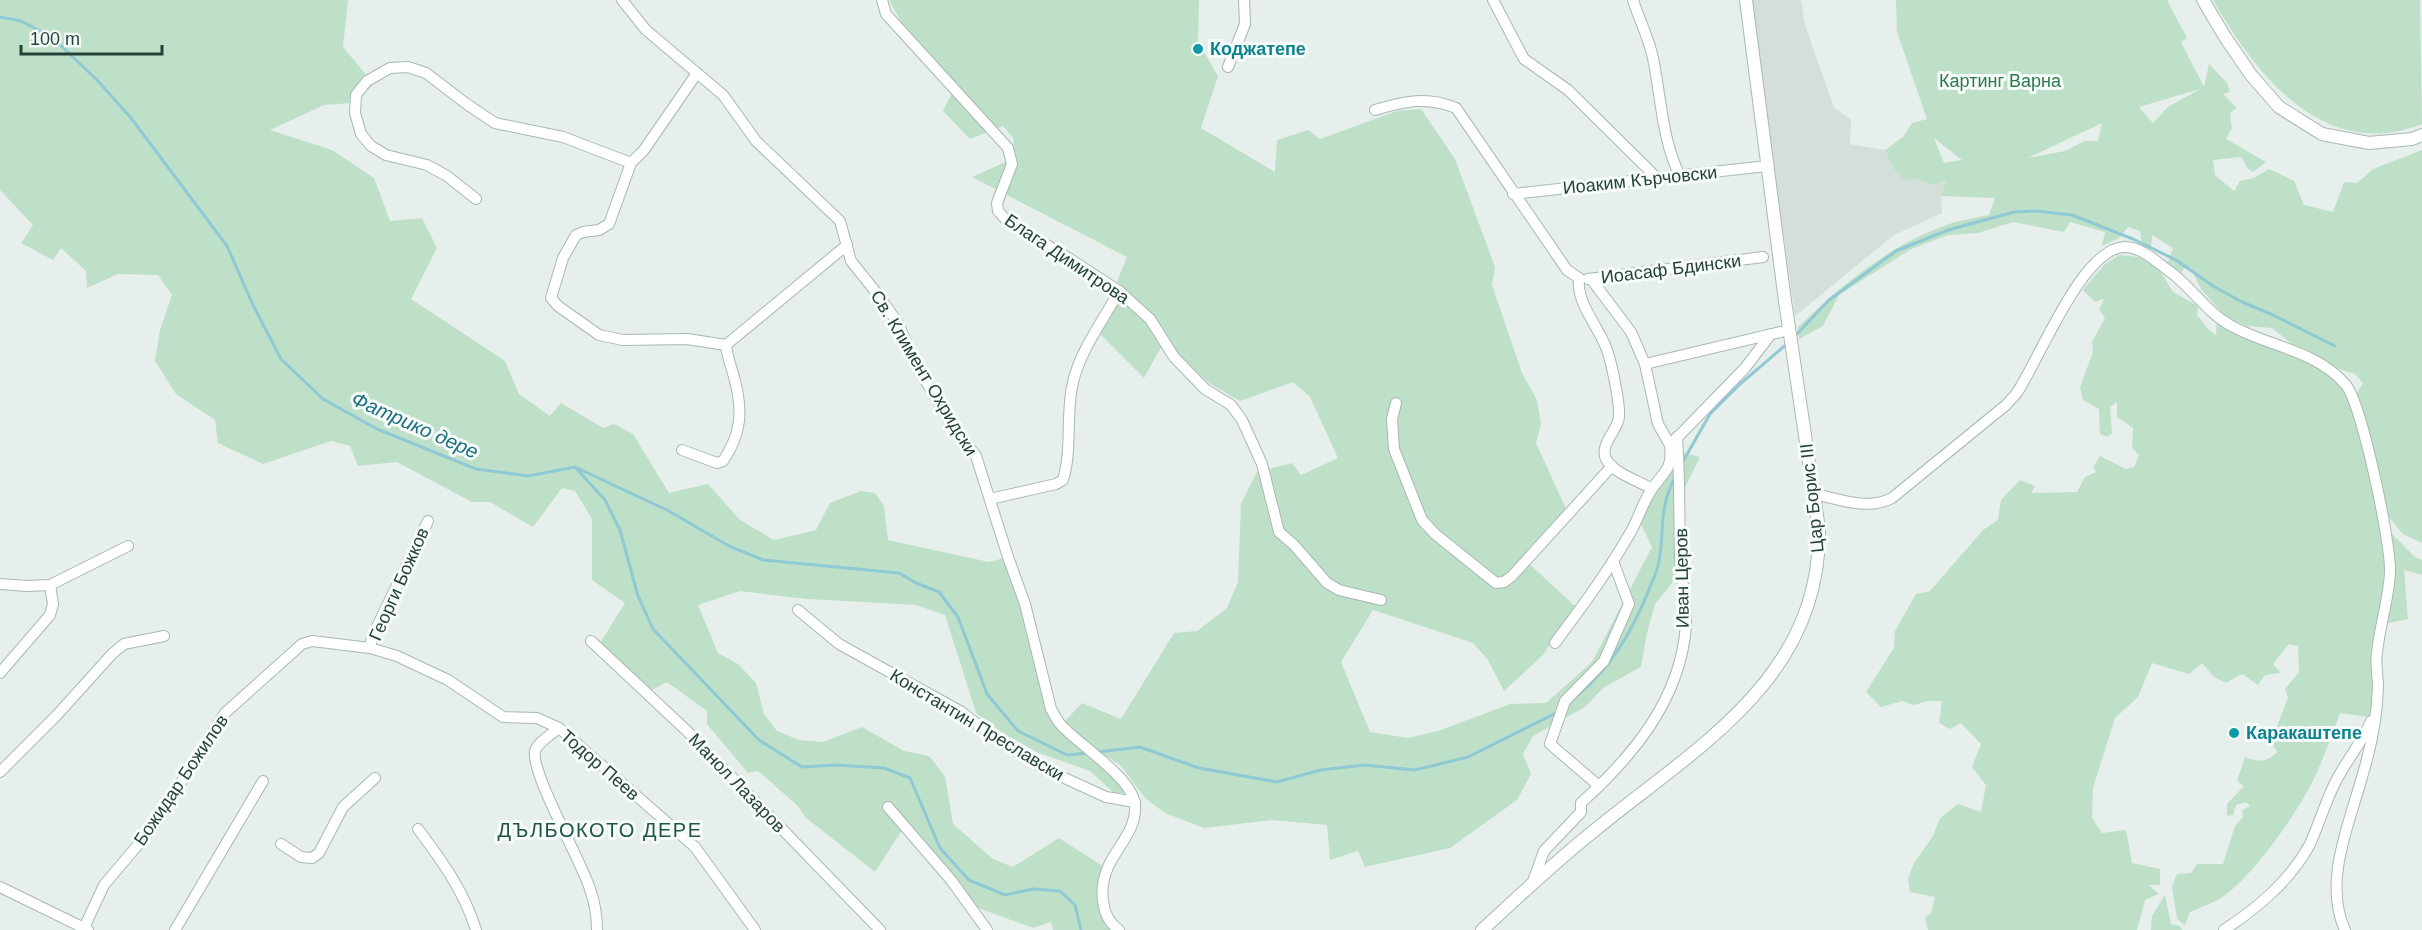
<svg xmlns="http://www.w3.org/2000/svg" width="2422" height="930" viewBox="0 0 2422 930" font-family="Arial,sans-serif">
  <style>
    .built { fill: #d4dfda }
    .green { fill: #bfe0c8; fill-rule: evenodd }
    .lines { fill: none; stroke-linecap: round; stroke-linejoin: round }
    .stream { stroke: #8ec9d4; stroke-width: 3 }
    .minor-casing { stroke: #a8b8b2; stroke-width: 12 }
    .tertiary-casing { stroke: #a8b8b2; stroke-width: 14 }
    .minor { stroke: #fff; stroke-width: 10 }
    .tertiary { stroke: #fff; stroke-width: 12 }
    .culture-dot { fill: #0f9aa8; stroke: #f7fbf9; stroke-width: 2 }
    .labels { text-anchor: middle; stroke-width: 6; stroke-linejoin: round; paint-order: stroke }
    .culture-label { font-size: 18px; font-weight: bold; fill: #0d838f; stroke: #f7fbf9; text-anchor: start }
    .park-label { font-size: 18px; fill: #2d7a4b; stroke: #f7fbf9 }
    .street-label { font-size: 18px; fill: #24423a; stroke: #f7fbf9 }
    .water-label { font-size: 20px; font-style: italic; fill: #1c6f80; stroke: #f7fbf9 }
    .neighbourhood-label { font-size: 20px; letter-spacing: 1.5px; fill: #1f5548; stroke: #f7fbf9 }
  </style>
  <rect width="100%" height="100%" fill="#e6efeb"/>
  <path class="built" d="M1751 0H1801L1805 25 1834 107 1851 120 1850 144 1885 150 1893 168 1933 185 1946 179 1941 196 1942 213 1894 235 1795 316Z"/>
  <g class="green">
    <path d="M0 0H348L343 47 374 84 351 103 324 105 270 130 332 150 374 178 390 221 422 218 437 248 411 299 505 361 519 394 550 416 561 403 603 428 614 424 633 434 669 493 708 484 740 520 774 540 816 530 830 503 861 491 875 493 884 506 888 540 989 562 1008 557 1051 709 1131 792 1115 794 1090 771 1039 753 1004 734 976 713 945 615 916 605 807 599 740 591 698 605 718 653 738 664 756 683 764 714 777 731 799 740 823 742 862 727 904 751 929 756 945 776 953 824 993 859 1013 867 1059 838 1107 869 1103 909 1119 930H1053L1051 922 1033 928 967 904 904 827 875 872 805 817 797 805 758 771 748 773 707 724V711L667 682 652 690 600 643 625 603 592 580V519L575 491 562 488 533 527 490 502H472L397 462 358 466 350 446 331 441 263 464 218 443 215 420 176 394 155 361 160 330 172 295 158 275 118 274 87 288 86 271 61 248 53 260 21 243 33 225 0 190Z"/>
    <path d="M889 0H1199L1198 42 1218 76 1201 128 1275 172 1277 140 1308 130 1320 139 1397 111 1421 109 1455 159 1495 267 1492 285 1522 373 1537 400 1541 424 1536 443 1566 509 1524 559 1575 606 1543 655 1504 691 1488 660 1473 643 1373 610 1341 662 1370 732 1408 738 1438 731 1510 704 1546 703 1592 662 1652 547 1638 518 1675 451 1700 457 1684 489 1682 571 1655 604 1647 633 1641 667 1604 687 1585 707 1533 736 1523 754 1531 774 1517 800 1450 848 1365 867 1358 851 1330 860 1327 825 1272 820 1204 828 1165 813 1145 798 1121 766 1082 740 1064 722 1082 703 1121 719 1174 633 1197 631 1227 608 1238 582 1241 504 1257 472 1292 463 1301 475 1338 458 1310 397 1293 382 1240 401 1209 383 1164 342 1144 378 1097 331 1127 257 972 177 1010 160 1014 139 1003 126 970 139 943 111 955 87 914 44Z"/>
    <path d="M1896 0H2167L2187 38 2181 42 2204 87 2209 64 2227 83 2230 92 2223 94 2237 108 2230 113 2232 128 2226 139 2266 162 2253 172 2248 169 2241 157 2213 160 2215 175 2234 191 2240 181 2254 178 2269 169 2294 181 2304 205 2333 212 2344 182 2357 183 2373 169 2422 150V543L2403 534 2387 515 2357 393 2363 383 2355 374 2333 367 2292 344 2272 328 2247 326 2225 316 2201 289 2192 271 2184 268 2180 275 2168 262 2173 248 2152 235 2151 249 2142 247 2140 231 2128 227 2119 238 2102 246 2105 232 2070 222 2064 232 2013 222 1978 233 1948 235 1911 249 1839 295 1823 326 1799 339 1798 327C1843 284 1889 245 1949 224 1961 220 1976 218 1989 215L1995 198 1941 196 1946 180 1933 185 1915 178 1905 180 1893 168 1885 150 1903 137 1912 123 1927 119 1897 32ZM2200 89 2168 107 2153 123 2139 107ZM2102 123 2098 141H2085L2065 151 2028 158ZM1934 138 1962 160 1944 163Z"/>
    <path d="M2213 0H2420L2422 124C2324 163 2256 75 2213 0Z"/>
    <path d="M2119 255 2139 257 2157 266 2173 292 2198 306 2197 315 2209 330 2216 335 2217 319 2244 334 2251 341 2261 340 2332 375 2347 391 2381 513 2378 522C2400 552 2379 668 2375 708L2368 717 2340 713C2333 732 2326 751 2318 770 2302 807 2256 873 2224 896 2214 903 2201 907 2190 912L2185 925 2177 919 2172 887 2177 874 2191 873 2197 864H2223L2235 826 2243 817 2242 811 2250 806 2246 802 2236 805 2233 815 2227 816V804L2244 786 2237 781 2245 757C2258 762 2266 763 2277 752L2271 743 2288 697 2285 689 2299 672 2298 646 2289 644 2273 664 2281 673 2265 675 2258 685 2242 674 2226 683 2214 677 2202 663 2189 674 2152 663 2138 697 2115 718 2093 788 2092 818 2102 833 2126 830 2132 863 2160 869V885H2149L2159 894 2145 900 2137 930H1928L1925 918 1931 913 1935 897 1910 892 1908 879 1914 863 1933 836 1940 818 1958 804 1981 812 1986 785 1972 767 1981 744 1961 723 1950 729 1939 723 1942 701H1928L1914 705 1902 701 1881 707 1866 692 1894 648 1895 631 1916 594 1930 591 1983 530 1998 520 2001 500 2020 480 2035 486 2031 493 2077 492 2085 477 2096 472 2093 467 2100 456 2126 469 2134 467 2139 455 2132 448 2133 428 2117 417V402L2110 407 2112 433 2107 437 2100 434 2099 409 2083 400 2080 387 2093 352 2092 342 2105 318 2099 309 2104 299 2095 302 2083 290 2104 265Z"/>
    <path d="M2390 532 2415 557 2422 560V575L2404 570 2408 619 2384 624Z"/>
    <path d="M2165 895 2171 924 2180 926 2182 930H2151L2152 916Z"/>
  </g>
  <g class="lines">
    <g class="stream">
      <path d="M0 17 21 21 53 38 97 80 131 118 227 246 253 305 281 359 323 399 377 429 476 469 528 476 575 467 605 500 620 530 638 596 653 629 759 740 802 767 835 765 884 768 910 778 940 848 969 880 1005 895 1033 889 1060 891 1075 905 1081 930"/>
      <path d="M1795 336 1829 300 1896 251 1948 230 2014 212 2036 211 2072 215 2133 239 2176 260 2213 286 2242 302 2273 315 2335 346"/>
      <path d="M1682 463 1710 414 1739 385 1788 343"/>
      <path d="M577 468 667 510 729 546 763 560 899 573 916 583 939 592 958 617 987 694 1018 731 1067 755 1088 753"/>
      <path d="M1579 694C1612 666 1632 631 1648 592 1652 582 1657 572 1659 562 1665 527 1658 511 1675 477"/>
      <path d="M1098 752 1140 747 1199 768 1277 782 1321 770 1364 765 1415 770 1468 757 1558 712"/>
    </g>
    <g class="minor-casing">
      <g id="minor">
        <path d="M622 0 646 30 723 95 756 141 840 221 851 261 879 296 898 323 916 365 952 425 976 456 1008 557 1025 604 1051 709C1054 714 1057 720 1061 725 1079 745 1133 778 1135 805 1137 829 1117 847 1108 867 1099 888 1100 917 1119 930"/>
        <path d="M882 0 886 14 1008 148 1012 164 997 203 998 211 1008 222 1070 259 1119 291 1150 319 1174 357 1205 389 1231 405 1242 420 1262 464 1279 532 1294 545 1327 583 1339 590 1381 600"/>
        <path d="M1493 0 1524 59 1568 90 1657 178"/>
        <path d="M1633 0C1639 19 1649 39 1653 58 1661 97 1662 140 1680 176"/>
        <path d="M1228 67 1245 24 1244 0"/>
        <path d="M697 73 644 150 631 163 609 224 599 230 583 232 576 235 563 258 551 298 558 306 599 335 623 340 687 339 726 345"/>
        <path d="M1375 110C1404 101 1428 96 1456 108L1567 270 1579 278"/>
        <path d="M1513 194 1767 166"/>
        <path d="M476 199 447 176 427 165 386 155 371 146 361 134 355 113 356 95 367 81 390 68 408 67 426 73 468 105 495 123 563 137 631 163"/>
        <path d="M1579 278C1576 302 1596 323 1605 345 1611 358 1620 403 1619 417 1618 430 1599 445 1606 459 1613 473 1639 481 1652 489"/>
        <path d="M1588 279 1763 257"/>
        <path d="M1591 279 1631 332 1645 364 1658 424 1670 445"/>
        <path d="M1645 364 1789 330"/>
        <path d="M1396 403 1392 419 1394 449 1422 520 1435 534 1496 583 1504 582 1512 576 1612 466"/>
        <path d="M682 450 717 463 723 461C742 433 743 410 734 377 731 366 727 356 726 345L847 245"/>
        <path d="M1814 494C1840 499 1868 511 1892 498L2006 405 2016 394C2039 361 2082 247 2125 247 2141 247 2157 262 2169 271 2191 286 2206 312 2230 325 2268 347 2315 349 2346 385 2362 405 2391 543 2390 572 2389 598 2380 625 2377 652 2375 664 2378 676 2378 687 2377 718 2371 748 2362 777 2349 825 2323 882 2345 930"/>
        <path d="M990 499 1056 484 1063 480C1072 451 1066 417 1072 387 1078 353 1103 321 1119 291"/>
        <path d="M0 584 27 586 50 585 128 546"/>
        <path d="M798 610 839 644 960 711 1001 742 1047 770 1106 797 1135 802"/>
        <path d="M591 641 687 731 880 930"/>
        <path d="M1555 643C1581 608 1607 573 1629 535 1638 521 1642 503 1652 489 1664 471 1673 470 1670 445L1745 368 1771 334"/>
        <path d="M370 648 372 637 428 521"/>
        <path d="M0 673 50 615 53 604 50 585"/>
        <path d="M559 728C552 734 538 742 535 751 530 771 582 863 590 889 595 903 597 916 597 930"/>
        <path d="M0 772 57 715 112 654 124 644 164 636"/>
        <path d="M1599 786 1550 744 1565 701 1604 661 1629 604 1613 561"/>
        <path d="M888 807 951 880 987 930"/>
        <path d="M418 829C442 861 464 891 476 930"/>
        <path d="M281 844 301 857 312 858 319 853 343 807 375 778"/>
        <path d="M1532 884 1544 851 1581 812V803C1633 756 1681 699 1686 625 1687 603 1681 579 1680 557 1679 517 1680 477 1677 437"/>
        <path d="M0 887 88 930"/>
        <path d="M83 930 104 885 153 827 225 713 302 644 312 641 370 648 397 656 448 680 503 717 537 718 559 728 695 847 755 930"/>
        <path d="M175 930 263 781"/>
        <path d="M2224 930C2257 908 2289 882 2309 846 2319 825 2325 802 2336 781 2346 761 2362 743 2371 721"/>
      </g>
    </g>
    <g class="tertiary-casing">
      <g id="tertiary">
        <path d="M2203 0 2225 37 2251 75 2279 107 2322 134 2369 143 2412 139 2422 135"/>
        <path d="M1482 930C1519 896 1556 861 1595 830 1698 746 1821 678 1819 529L1785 301 1746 0"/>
      </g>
    </g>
    <use href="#minor" class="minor"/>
    <use href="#tertiary" class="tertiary"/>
  </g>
  <g class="culture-dot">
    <circle cx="1198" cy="49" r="6"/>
    <circle cx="2234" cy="733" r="6"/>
  </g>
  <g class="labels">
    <g class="culture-label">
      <text x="1210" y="55">Коджатепе</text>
      <text x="2246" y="739">Каракаштепе</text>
    </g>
    <g class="park-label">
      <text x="2000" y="87">Картинг Варна</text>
    </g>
    <g class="street-label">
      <text transform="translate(1640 180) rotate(-6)" y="6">Иоаким Кърчовски</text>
      <text transform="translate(1067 259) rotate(34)" y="6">Блага Димитрова</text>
      <text transform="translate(1671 269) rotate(-7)" y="6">Иоасаф Бдински</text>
      <text transform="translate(924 373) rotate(59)" y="6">Св. Климент Охридски</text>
      <text transform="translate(1812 498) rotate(-96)" y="6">Цар Борис III</text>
      <text transform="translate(1682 578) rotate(-91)" y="6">Иван Церов</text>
      <text transform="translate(399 584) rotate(-66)" y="6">Георги Божков</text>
      <text transform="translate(977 725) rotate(31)" y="6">Константин Преславски</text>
      <text transform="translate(600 765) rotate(41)" y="6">Тодор Пеев</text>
      <text transform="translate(181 780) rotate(-56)" y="6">Божидар Божилов</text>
      <text transform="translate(737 783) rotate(46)" y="6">Манол Лазаров</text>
    </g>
    <g class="water-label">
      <text transform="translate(415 425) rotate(24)" y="7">Фатрико дере</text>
    </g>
    <g class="neighbourhood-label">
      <text x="600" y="837">ДЪЛБОКОТО ДЕРЕ</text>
    </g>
  </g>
  <path d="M21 45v9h141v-9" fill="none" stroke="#24423a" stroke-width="3"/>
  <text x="30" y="45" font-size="18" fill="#24423a" stroke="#f7fbf9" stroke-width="4.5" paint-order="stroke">100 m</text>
</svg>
